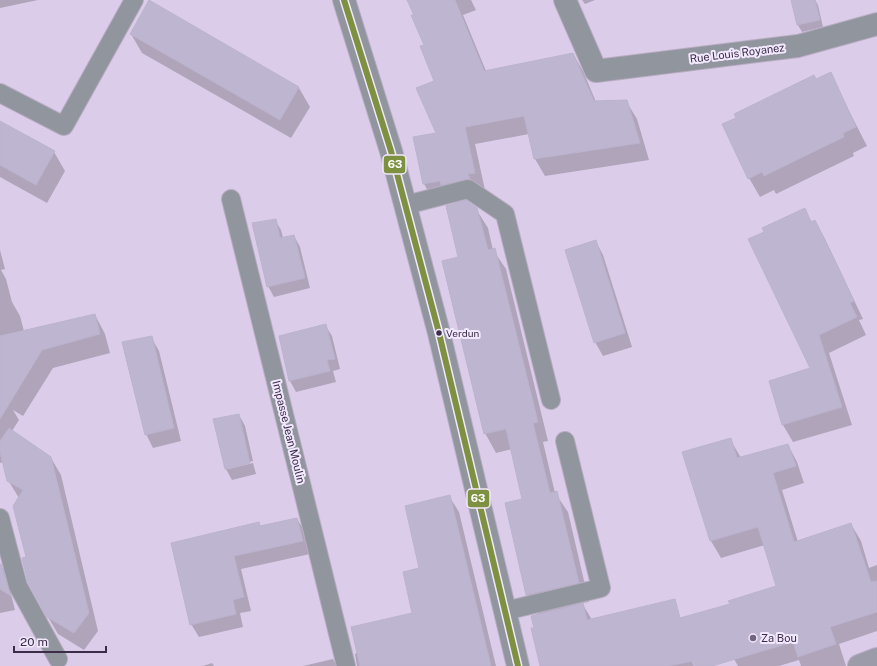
<svg xmlns="http://www.w3.org/2000/svg" width="877" height="666" viewBox="0 0 877 666" font-family="'Public Sans',sans-serif">
  <style>
    .shadow { fill: #0003 }
    .building { fill: #beb6d0; stroke: #bbb3cd }
    .lines { fill: none; stroke-linecap: round; stroke-linejoin: round }
    .service-casing { stroke: #b8acc3; stroke-width: 20 }
    .minor-casing { stroke: #b8acc3; stroke-width: 24 }
    .secondary-casing { stroke: #b8acc3; stroke-width: 24 }
    .service { stroke: #91959e; stroke-width: 18 }
    .minor { stroke: #91959e; stroke-width: 22 }
    .secondary { stroke: #9b9baa; stroke-width: 22 }
    .bus-1-casing { stroke: #f3e9fe; stroke-width: 9 }
    .bus-1 { stroke: #7e9140; stroke-width: 6 }
    .bus-dot { fill: #3b2d48; stroke: #f3e9fe; stroke-width: 1.5 }
    .poi-dot { fill: #736580; stroke: #f3e9fe; stroke-width: 1.5 }
    .labels { text-anchor: middle; stroke-width: 4; stroke-linejoin: round; paint-order: stroke }
    .bus-label { font-size: 10px; fill: #3b2d48; stroke: #f3e9fe; text-anchor: start }
    .street-label { font-size: 11px; fill: #3b2d48; stroke: #f3e9fe }
    .poi-label { font-size: 11px; fill: #3b2d48; stroke: #f3e9fe; text-anchor: start }
    .line-badge { stroke: #f3e9fe; stroke-width: 1.5 }
    .badge-label { font-size: 11px; text-anchor: middle; font-weight: bold; fill: #fff }
  </style>
  <rect width="100%" height="100%" fill="#dbcde9"/>
  <g class="shadow">
    <path d="M0 0H38L0 8Z"/>
    <path d="M408 0H471L476 10 463 15 486 71 573 54 583 71 596 102 626 101 637 119 649 160 545 176 535 159 529 134 475 144 485 190 479 196 452 202 434 201 424 184 415 138 437 133 435 81 425 46Z"/>
    <path d="M582 0H595L585 4Z"/>
    <path d="M807 0H815L818 5 823 27 802 32 798 25 793 3Z"/>
    <path d="M149 2 299 88 310 107 291 138 142 53 131 34Z"/>
    <path d="M830 74 867 146 853 153 854 156 776 194 774 190 760 197 749 178 737 118Z"/>
    <path d="M0 122 54 152 65 171 47 203 0 177Z"/>
    <path d="M476 209 488 228 493 250 506 269 548 441 543 442 555 493 568 512 589 602 582 603 592 620 674 621 694 666H541L535 628 539 615 527 595 506 504 524 500 512 449 496 453 485 433 459 258Z"/>
    <path d="M804 209 812 223 815 221 825 239 863 319 859 320 866 335 829 353 852 425 793 442 783 425 771 382 811 369 765 232Z"/>
    <path d="M275 220 281 230 283 238 294 236 300 247 310 288 274 297 268 286Z"/>
    <path d="M596 242 603 255 632 347 603 356 595 342Z"/>
    <path d="M0 250 5 269 1 270 6 279 12 302 20 316 24 331 95 315 105 334 110 353 53 368 23 416 13 410 19 420 12 431 51 458 61 475 98 631 84 650 58 634 48 617 27 558 19 498 8 480 3 462 0 463Z"/>
    <path d="M325 325 332 336 340 369 333 371 336 382 296 392 290 381 280 336Z"/>
    <path d="M151 337 159 351 181 441 153 448 146 434Z"/>
    <path d="M239 415 245 426 253 461 228 467V469L253 463 256 474 232 480 226 469Z"/>
    <path d="M730 439 741 458 788 445 797 462 804 483 782 490 798 542 851 524 861 541 869 568 877 565V631L839 644 846 666H801L799 660 779 666H738L707 612 731 605 777 587 765 545 721 558 711 541 683 452Z"/>
    <path d="M449 496 459 512 496 666H357L355 654 414 614 420 569Z"/>
    <path d="M297 519 305 532 310 554 241 569 251 611 240 613 243 627 199 637 191 624 172 544Z"/>
    <path d="M0 565 5 571 15 610 0 613Z"/>
    <path d="M333 659 337 666H303Z"/>
    <path d="M212 663 214 666H203Z"/>
  </g>
  <g class="building">
    <path d="M149 0 299 87 280 120 130 34Z"/>
    <path d="M407 0H455L484 71 573 53 594 101 627 100 640 143 534 159 524 116 465 127 475 173 468 174 470 179 441 185 440 181 423 184 413 137 436 133 416 88 434 81 420 46 424 45 411 15H414Z"/>
    <path d="M791 0H815L820 20 797 25Z"/>
    <path d="M831 72 856 127 843 133 844 137 811 153 764 176 762 172 748 179 722 124 736 118 734 114 814 75 816 79Z"/>
    <path d="M0 121 55 151 36 185 0 165Z"/>
    <path d="M466 200 477 208 488 250 495 248 538 422 533 423 550 493 557 491 579 583 526 595 505 503 522 499 506 429 484 434 442 261 458 257 446 206Z"/>
    <path d="M805 208 811 222 815 220 838 267 854 301 850 303 857 317 819 335 842 407 782 425 769 381 810 368 748 239 764 232 762 228Z"/>
    <path d="M276 219 280 238 294 235 305 278 267 287 252 223Z"/>
    <path d="M596 240 625 333 594 343 565 250Z"/>
    <path d="M95 314 100 334 42 350 0 419V336Z"/>
    <path d="M326 324 335 359 327 360 330 371 289 381 279 336Z"/>
    <path d="M152 336 174 428 145 435 122 342Z"/>
    <path d="M239 414 250 463 225 469 213 419Z"/>
    <path d="M9 428 51 457 89 613 74 633 47 617 28 582 22 558 26 557 13 506 23 490 7 481 0 452V441Z"/>
    <path d="M731 438 737 458 788 444 796 466 773 473 794 542 851 523 871 582 877 581V612L830 627 836 644 798 657 793 642 712 666H695L693 661 668 666H540L531 628H534L531 616 583 603 587 620 675 599 680 618 730 604 728 601 776 586 758 527 710 541 682 452Z"/>
    <path d="M450 495 491 666H360L351 627 412 613 403 572 419 568 405 506Z"/>
    <path d="M297 518 303 541 234 556 244 597 233 600 236 614 190 625 171 543 259 522 260 526Z"/>
    <path d="M0 564H1L11 596 0 589Z"/>
  </g>
  <g class="lines">
    <g class="service-casing">
      <g id="service">
        <path d="M0 93 64 126 134 0"/>
        <path d="M231 199 346 666"/>
        <path d="M406 205 468 189 505 214 551 400"/>
        <path d="M0 518 18 586 58 659"/>
        <path d="M505 611 601 588 565 441"/>
      </g>
    </g>
    <g class="minor-casing">
      <g id="minor">
        <path d="M344 0 391 151 439 333 518 666"/>
        <path d="M565 0 596 71 798 46 877 24"/>
      </g>
    </g>
    <g class="secondary-casing">
      <path id="secondary" d="M859 666 877 659"/>
    </g>
    <use href="#service" class="service"/>
    <use href="#minor" class="minor"/>
    <use href="#secondary" class="secondary"/>
    <g class="bus-1-casing">
      <path id="bus-1" d="M344 0 391 151 439 333 518 666"/>
    </g>
    <use href="#bus-1" class="bus-1"/>
  </g>
  <circle class="bus-dot" cx="439" cy="333" r="3.5"/>
  <circle class="poi-dot" cx="753" cy="638" r="4"/>
  <g class="labels">
    <g class="bus-label">
      <text x="446" y="337">Verdun</text>
    </g>
    <g class="street-label">
      <text transform="translate(737 53) rotate(-7)" y="4">Rue Louis Royanez</text>
      <text transform="translate(289 432) rotate(76)" y="4">Impasse Jean Moulin</text>
    </g>
    <g class="poi-label">
      <text x="761" y="642">Za Bou</text>
    </g>
  </g>
  <g class="line-badge">
    <rect x="383" y="155" width="23" height="19" rx="4" fill="#7e9140"/>
    <rect x="467" y="489" width="23" height="19" rx="4" fill="#7e9140"/>
  </g>
  <g class="badge-label">
    <text x="395" y="168">63</text>
    <text x="478" y="502">63</text>
  </g>
  <path d="M14 646v6h92v-6" fill="none" stroke="#3b2d48" stroke-width="2"/>
  <text x="20" y="646" font-size="12" fill="#3b2d48" stroke="#f3e9fe" stroke-width="3" paint-order="stroke">20 m</text>
</svg>
